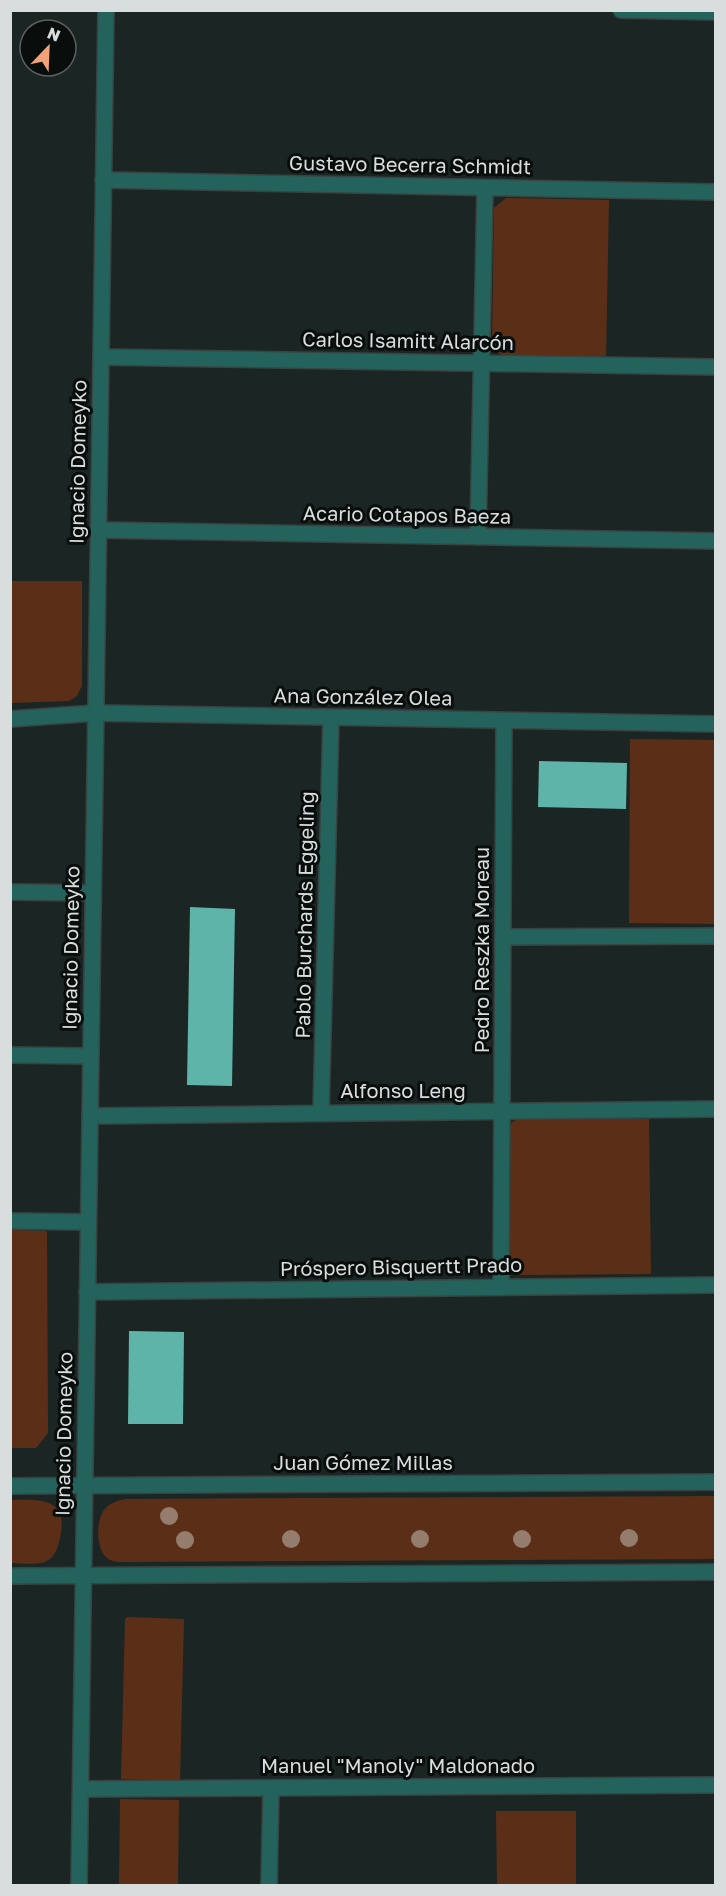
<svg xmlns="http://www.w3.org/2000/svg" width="726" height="1896" viewBox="0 0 726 1896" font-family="'Golos Text',sans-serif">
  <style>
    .green { fill: #5b2f17 }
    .building { fill: #5eb4a8 }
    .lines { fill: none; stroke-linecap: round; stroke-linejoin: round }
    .minor-casing { stroke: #394342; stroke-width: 18 }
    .minor { stroke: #24635b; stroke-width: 15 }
    .tree { fill: #957d6e }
    .labels { text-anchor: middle; stroke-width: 6; stroke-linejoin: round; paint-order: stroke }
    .street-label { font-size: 20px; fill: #d7dedd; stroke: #090e0d }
  </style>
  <rect width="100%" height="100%" fill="#1b2624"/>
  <g class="green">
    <path d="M506 198 609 200 606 359 504 356 496 352 492 345 494 208Z"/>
    <path d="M11 581H82V686L77 696 69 701 11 703Z"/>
    <path d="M630 739 715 740V924L629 923Z"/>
    <path d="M518 1119H649L651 1274 520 1275 512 1272 508 1266 507 1131 511 1123Z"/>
    <path d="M11 1230 47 1231 48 1433 36 1448H11Z"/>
    <path d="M715 1496V1559L124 1562C117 1562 111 1562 106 1557 96 1548 96 1521 104 1510 109 1503 117 1501 125 1499Z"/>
    <path d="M11 1500C35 1500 67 1496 61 1532 60 1541 57 1552 51 1558 42 1567 22 1563 11 1563Z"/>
    <path d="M127 1617 184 1619 180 1781 121 1779 125 1619Z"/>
    <path d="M120 1799 179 1800 178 1885H119Z"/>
    <path d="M496 1811H576V1885H497Z"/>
  </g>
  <g class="building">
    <path d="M539 761 627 763 626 809 538 807Z"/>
    <path d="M190 907 235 909 232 1086 187 1085Z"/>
    <path d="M129 1331 184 1332 183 1424H128Z"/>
  </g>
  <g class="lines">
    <g class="minor-casing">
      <g id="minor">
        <path d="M621 10 716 12"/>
        <path d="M103 180 716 192"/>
        <path d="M101 357 716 367"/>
        <path d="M98 530 716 541"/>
        <path d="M478 537 485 188"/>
        <path d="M10 719 96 713 716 724"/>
        <path d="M10 892 93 893"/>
        <path d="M503 937 716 936"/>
        <path d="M10 1055 91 1056"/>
        <path d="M321 1113 331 718"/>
        <path d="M90 1116 716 1109"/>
        <path d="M10 1221 88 1222"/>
        <path d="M501 1287 504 721"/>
        <path d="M87 1292 716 1285"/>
        <path d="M10 1486 716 1482"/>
        <path d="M10 1576 716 1572"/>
        <path d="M81 1789 716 1785"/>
        <path d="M79 1886 106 10"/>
        <path d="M269 1886 271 1788"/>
      </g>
    </g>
    <use href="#minor" class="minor"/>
  </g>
  <g class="tree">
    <circle cx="169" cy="1516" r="9"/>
    <circle cx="629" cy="1538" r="9"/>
    <circle cx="291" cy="1539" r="9"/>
    <circle cx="420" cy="1539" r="9"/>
    <circle cx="522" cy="1539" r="9"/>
    <circle cx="185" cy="1540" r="9"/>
  </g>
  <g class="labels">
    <g class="street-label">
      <text transform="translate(410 165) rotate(1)" y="7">Gustavo Becerra Schmidt</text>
      <text transform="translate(408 341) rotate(1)" y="7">Carlos Isamitt Alarcón</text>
      <text transform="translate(78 462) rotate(-89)" y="7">Ignacio Domeyko</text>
      <text transform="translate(407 515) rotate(1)" y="7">Acario Cotapos Baeza</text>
      <text transform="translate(363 697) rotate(1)" y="7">Ana González Olea</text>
      <text transform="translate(305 915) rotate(-89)" y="7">Pablo Burchards Eggeling</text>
      <text transform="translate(71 948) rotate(-89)" y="7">Ignacio Domeyko</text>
      <text transform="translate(482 950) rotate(-90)" y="7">Pedro Reszka Moreau</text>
      <text x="403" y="1098">Alfonso Leng</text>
      <text transform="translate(401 1267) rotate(-1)" y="7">Próspero Bisquertt Prado</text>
      <text transform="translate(64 1434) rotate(-89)" y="7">Ignacio Domeyko</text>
      <text x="363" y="1470">Juan Gómez Millas</text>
      <text x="398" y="1773">Manuel "Manoly" Maldonado</text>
    </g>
  </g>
  <rect width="726" height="1896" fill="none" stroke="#d7dedd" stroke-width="24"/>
  <g transform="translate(48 48) rotate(23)"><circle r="28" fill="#090e0d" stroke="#5b6160" stroke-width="1.5"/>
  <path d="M0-4.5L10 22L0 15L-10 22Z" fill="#f0a279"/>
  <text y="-9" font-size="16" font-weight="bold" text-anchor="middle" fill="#d7dedd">N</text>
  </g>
</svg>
